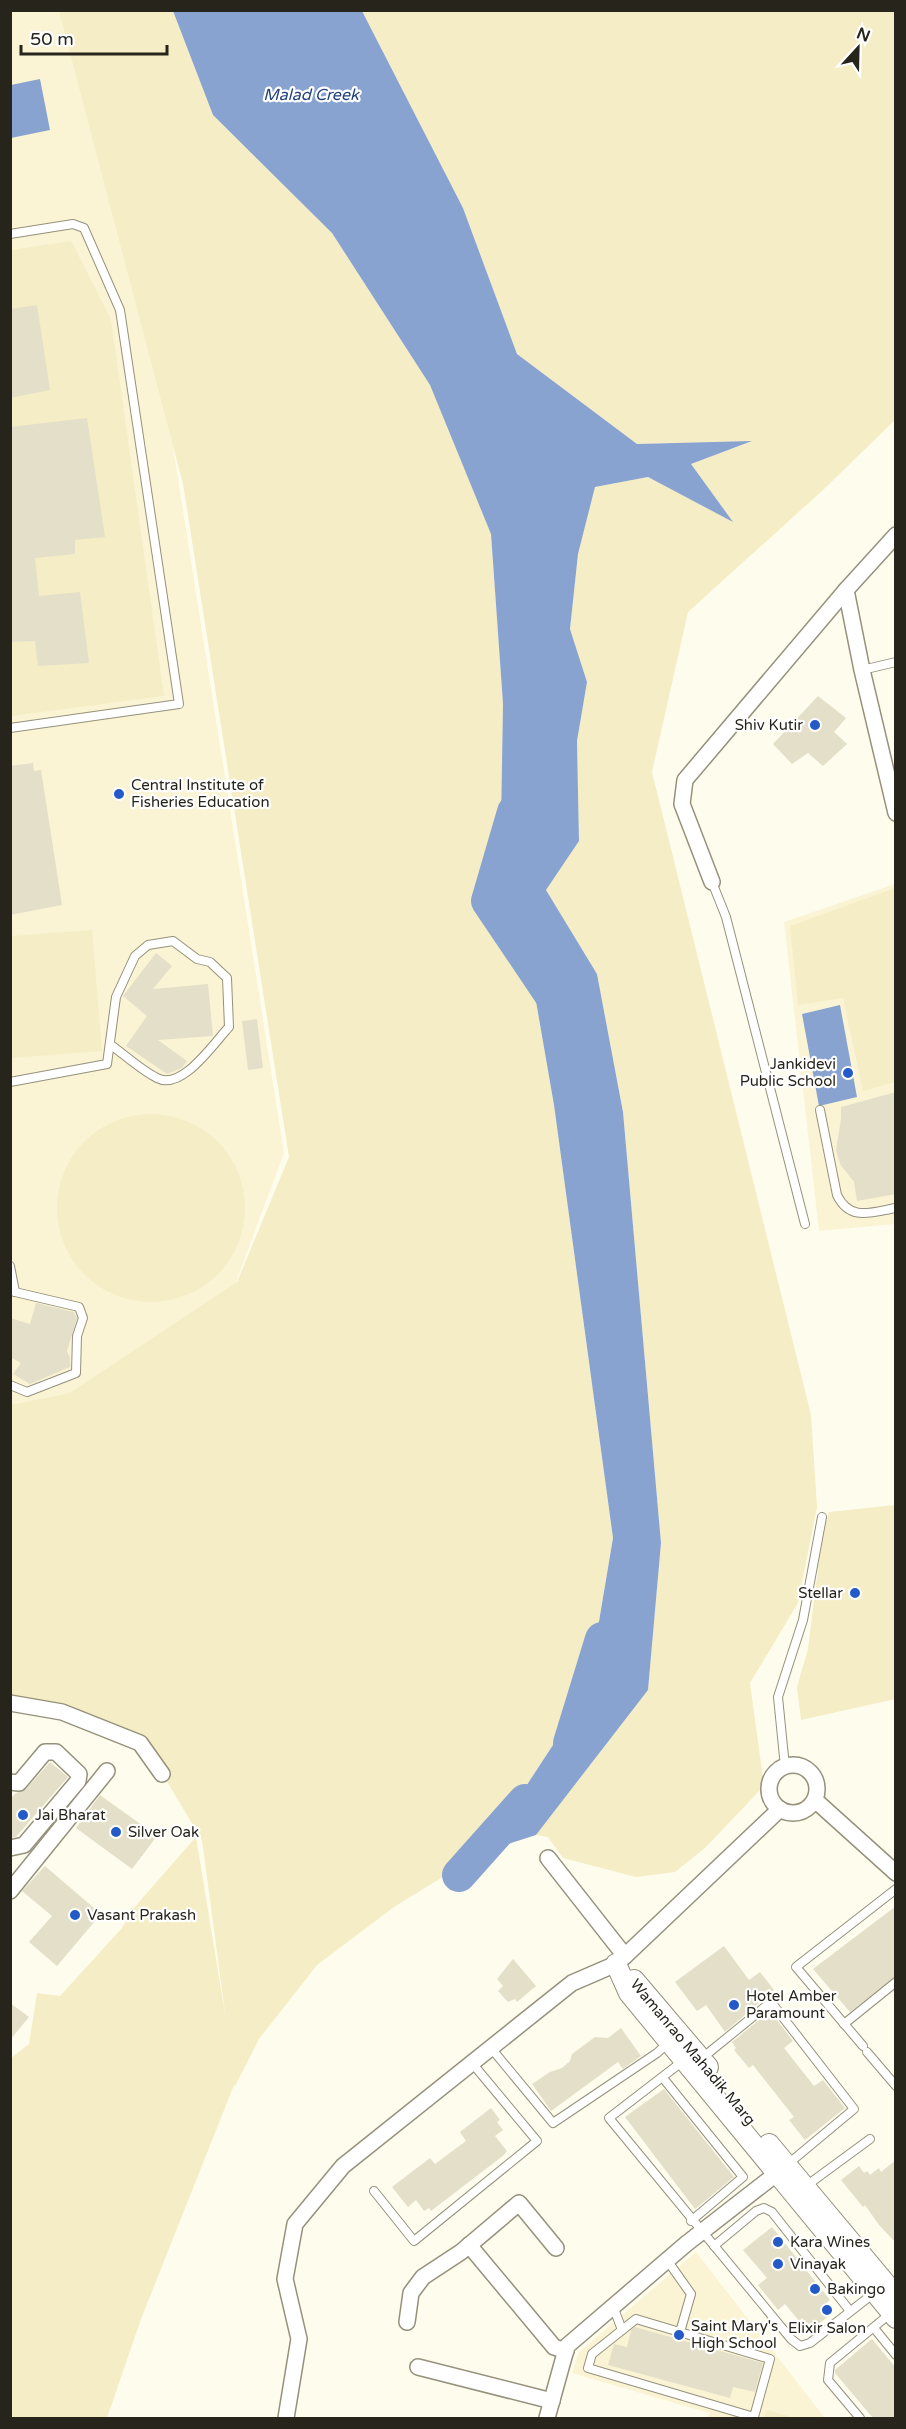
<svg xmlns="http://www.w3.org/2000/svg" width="906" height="2429" viewBox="0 0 906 2429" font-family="'Varela Round',sans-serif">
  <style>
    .built { fill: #faf4d4 }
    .green { fill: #f5edc5 }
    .water { fill: #89a3d1 }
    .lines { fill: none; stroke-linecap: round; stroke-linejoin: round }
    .river { stroke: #89a3d1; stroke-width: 34 }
    .building { fill: #e4dfc8 }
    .service-casing { stroke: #95917b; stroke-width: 10 }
    .minor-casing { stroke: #95917b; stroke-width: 18 }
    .tertiary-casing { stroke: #95917b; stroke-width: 22 }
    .service { stroke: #fff; stroke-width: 8 }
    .minor { stroke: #fff; stroke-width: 15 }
    .tertiary { stroke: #fff; stroke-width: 20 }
    .poi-dot { fill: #235ac8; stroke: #fff; stroke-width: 2 }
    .labels { text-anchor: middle; stroke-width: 4.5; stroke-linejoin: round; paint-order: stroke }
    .poi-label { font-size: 15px; fill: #26241b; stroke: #fff; text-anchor: start }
    .street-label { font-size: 15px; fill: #26241b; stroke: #fff }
    .water-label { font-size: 16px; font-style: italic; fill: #24427b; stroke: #fff }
  </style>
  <rect width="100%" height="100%" fill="#fefced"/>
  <g class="built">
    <path d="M59 10 171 434 284 1153 233 1290 72 1395 11 1406 10 11Z"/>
    <path d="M895 884V1224L819 1231 784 922Z"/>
    <path d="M696 2252 825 2418H708L709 2413 572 2373 579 2352Z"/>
  </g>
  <g class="green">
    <path d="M59 11H173L213 115 332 233 430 385 491 533 503 704 500 879 533 984 554 1105 613 1538 587 1693 483 1852 394 1907 317 1965 259 2039 235 2086 234 2085 141 2319 107 2418H11V2058L29 2044 37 1993 60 1996 122 1928 132 1910 196 1837 226 2020 202 1840 142 1740 11 1697V1405L70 1393 237 1282 289 1157 183 484Z"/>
    <path d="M362 11H895V420L823 490 688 612 652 772 811 1415 817 1507 798 1603 750 1683 764 1786 705 1848 675 1872 636 1877 563 1858 548 1837 536 1835 648 1690 661 1543 623 1112 597 974 546 890 579 841 577 741 587 682 570 629 578 554 595 487 648 477 732 521 690 464 750 442 637 444 517 354 463 208Z"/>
    <path d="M71 241 111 319 164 696 11 716V250Z"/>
    <path d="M895 888V1082L863 1091 843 998 798 1005 790 926Z"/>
    <path d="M92 930 102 1051 11 1058V936Z"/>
    <circle cx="151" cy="1208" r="94"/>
    <path d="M895 1505V1699L801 1720 797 1687 808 1649 822 1536 829 1512Z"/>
    <path d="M767 2410 795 2418H764Z"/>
  </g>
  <g class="water">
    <path d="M173 11H362L463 208 517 354 637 444 752 441 691 464 733 522 648 477 595 487 578 554 570 629 587 682 577 741 579 841 546 890 597 974 623 1112 661 1543 648 1690 536 1835 483 1852 587 1693 613 1538 554 1105 533 984 500 879 503 704 491 534 430 385 332 233 213 115Z"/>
    <path d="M40 79 50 130 11 138V85Z"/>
    <path d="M840 1005 857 1097 819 1106 802 1014Z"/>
  </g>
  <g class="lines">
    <g class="river">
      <path d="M514 812 488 901 550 993"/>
      <path d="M570 1743 602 1639"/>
      <path d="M459 1875 525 1801"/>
    </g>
  </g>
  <g class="building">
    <path d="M37 305 50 390 10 398V309Z"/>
    <path d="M87 418 105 537 75 540V554L35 558 39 596 80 592 89 663 38 666 35 641 10 642V427Z"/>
    <path d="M818 696 846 718 834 732 847 744 823 766 808 753 792 764 773 744Z"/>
    <path d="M33 763 34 771 41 770 62 905 10 915V766Z"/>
    <path d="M156 953 172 966 153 989 208 984 213 1036 158 1040 187 1061 182 1068 167 1074 126 1046 147 1016 123 996Z"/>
    <path d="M257 1019 263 1068 248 1070 242 1021Z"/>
    <path d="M896 1092V1194L857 1201 854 1182 840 1164 836 1150 841 1119V1107Z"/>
    <path d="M36 1303 74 1312 77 1318 67 1351 70 1358V1367L30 1384 13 1374 21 1363 10 1357V1318L30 1324Z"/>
    <path d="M50 1762 68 1777 16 1837 10 1838V1799L16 1793 26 1789Z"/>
    <path d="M100 1795 157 1836 132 1869 76 1828Z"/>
    <path d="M45 1866 101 1914 57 1966 29 1942 52 1916 22 1891Z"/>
    <path d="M896 1906V1976L850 2012 813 1969Z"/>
    <path d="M724 1946 749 1980 760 1972 774 1990 725 2032 706 2005 697 2011 675 1982Z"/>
    <path d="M513 1959 536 1986 517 2002 515 1999 508 2002 498 1991 503 1986 497 1979Z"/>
    <path d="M10 2003 29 2017 10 2040Z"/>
    <path d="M770 2011 793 2041 784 2048 814 2086 823 2080 845 2108 805 2140 789 2120 794 2117 753 2065 749 2068 734 2050 736 2048 732 2042Z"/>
    <path d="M621 2028 641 2056 623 2069 618 2062 551 2111 532 2084 550 2072 562 2068 570 2061 572 2054 595 2037 608 2038Z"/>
    <path d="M664 2089 734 2177 695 2209 625 2117Z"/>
    <path d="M491 2108 500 2120 497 2122 503 2130 495 2136 507 2151 504 2155 431 2211 429 2208 424 2211 416 2200 408 2207 392 2187 430 2158 435 2164 466 2141 460 2132Z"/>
    <path d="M896 2160V2243L879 2225 865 2205 863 2207 841 2180 859 2166 864 2173 867 2171 870 2175 879 2168 881 2172Z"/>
    <path d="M772 2227 830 2300 826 2303 834 2312 811 2330 802 2318 799 2321 785 2304 778 2310 758 2285 767 2278 743 2250Z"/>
    <path d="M635 2327 763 2363 755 2392 733 2387 730 2398 608 2365 614 2344 627 2347 631 2330Z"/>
    <path d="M872 2339 896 2368V2418H873L835 2373V2370Z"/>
  </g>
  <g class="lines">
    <g class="service-casing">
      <g id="service">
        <path d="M10 234 73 224 84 228 120 310 179 704 10 728"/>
        <path d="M862 670 896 662"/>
        <path d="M712 882 726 917 805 1224"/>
        <path d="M10 1082 107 1064 116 997 135 956 148 945 173 941 197 959 210 962 227 978 229 1027C213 1044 182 1091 157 1078 141 1070 126 1056 111 1045"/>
        <path d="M820 1110 837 1195C850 1222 872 1212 896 1208"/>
        <path d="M10 1266 15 1292"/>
        <path d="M10 1385 27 1392 76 1373 77 1336 83 1318 79 1307 15 1292"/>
        <path d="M785 1767 778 1697 803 1620 822 1517"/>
        <path d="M844 2024 896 1982"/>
        <path d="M863 2046 796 1967 896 1889"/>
        <path d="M491 2048 553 2123 657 2053 668 2043"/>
        <path d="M867 2052 896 2086"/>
        <path d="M701 2059 771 2002 854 2109 788 2164"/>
        <path d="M683 2061 609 2118 791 2339 800 2346 810 2343 874 2293"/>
        <path d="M663 2078 743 2177 691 2221"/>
        <path d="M806 2186 870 2139"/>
        <path d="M374 2191 414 2241 537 2141 472 2063"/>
        <path d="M714 2246 756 2211 764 2208 772 2212 850 2311"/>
        <path d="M667 2260 691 2294 680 2332"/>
        <path d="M613 2306 622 2330"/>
        <path d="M636 2319 770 2359 754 2417 588 2368 592 2354Z"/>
        <path d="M874 2328 896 2355"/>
        <path d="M860 2418 828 2380 830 2363 891 2313"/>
      </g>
    </g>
    <g class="minor-casing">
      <g id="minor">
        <path d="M846 590 862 670 896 813"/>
        <path d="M712 882 682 804 685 780 846 590 896 535"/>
        <path d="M10 1703 62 1712 140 1743 162 1774"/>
        <circle cx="793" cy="1789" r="24"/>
        <path d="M10 1782 19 1783 45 1752H56L79 1774 78 1781 24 1845 10 1848"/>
        <path d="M815 1800 896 1873"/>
        <path d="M548 1858 625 1956"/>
        <path d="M10 1891 107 1771"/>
        <path d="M469 2245 554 2347 566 2351"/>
        <path d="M407 2322 411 2293 423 2277 461 2252 519 2203 556 2248"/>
        <path d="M418 2367 552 2401"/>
        <path d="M286 2418 299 2339 285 2279 295 2224 343 2166 572 1983 616 1964 625 1956 780 1809"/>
        <path d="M547 2418 567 2346 686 2244 785 2167"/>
      </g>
    </g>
    <g class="tertiary-casing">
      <g id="tertiary">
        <path d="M616 1964 629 1993 896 2318"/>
        <path d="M634 1980 708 2067"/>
        <path d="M769 2144 896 2296"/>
      </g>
    </g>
    <use href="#service" class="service"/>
    <use href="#minor" class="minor"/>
    <use href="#tertiary" class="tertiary"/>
  </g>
  <g class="poi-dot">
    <circle cx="815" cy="725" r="6"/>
    <circle cx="119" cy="794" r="6"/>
    <circle cx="848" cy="1073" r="6"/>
    <circle cx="855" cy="1593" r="6"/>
    <circle cx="23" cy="1815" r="6"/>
    <circle cx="116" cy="1832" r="6"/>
    <circle cx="75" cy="1915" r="6"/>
    <circle cx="734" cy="2005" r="6"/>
    <circle cx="778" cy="2242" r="6"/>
    <circle cx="778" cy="2264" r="6"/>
    <circle cx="815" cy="2289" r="6"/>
    <circle cx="827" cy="2310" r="6"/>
    <circle cx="679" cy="2335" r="6"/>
  </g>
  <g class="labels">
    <g class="poi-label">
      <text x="803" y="730" text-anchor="end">Shiv Kutir</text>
      <text x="131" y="790">Central Institute of<tspan x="131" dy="17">Fisheries Education</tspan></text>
      <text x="836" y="1069" text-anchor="end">Jankidevi<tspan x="836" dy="17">Public School</tspan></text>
      <text x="843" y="1598" text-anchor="end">Stellar</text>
      <text x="35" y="1820">Jai Bharat</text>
      <text x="128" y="1837">Silver Oak</text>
      <text x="87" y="1920">Vasant Prakash</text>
      <text x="746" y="2001">Hotel Amber<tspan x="746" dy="17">Paramount</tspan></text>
      <text x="790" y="2247">Kara Wines</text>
      <text x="790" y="2269">Vinayak</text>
      <text x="827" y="2294">Bakingo</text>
      <text x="691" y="2331">Saint Mary's<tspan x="691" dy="17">High School</tspan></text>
      <text x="827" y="2333" text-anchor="middle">Elixir Salon</text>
    </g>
    <g class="street-label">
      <text transform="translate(693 2052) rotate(50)" y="5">Wamanrao Mahadik Marg</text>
    </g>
    <g class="water-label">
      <text x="311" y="100">Malad Creek</text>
    </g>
  </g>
  <rect width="906" height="2429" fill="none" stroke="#26241b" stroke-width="24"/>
  <g transform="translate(858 48) rotate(22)" stroke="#ffffff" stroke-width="4.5" paint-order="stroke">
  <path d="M0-4.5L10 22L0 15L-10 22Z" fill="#26241b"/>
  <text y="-9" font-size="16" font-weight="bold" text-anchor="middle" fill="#26241b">N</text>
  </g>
  <path d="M21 45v9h146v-9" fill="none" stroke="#26241b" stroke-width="3"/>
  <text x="30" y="45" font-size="18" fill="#26241b" stroke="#ffffff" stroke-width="4.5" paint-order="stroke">50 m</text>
</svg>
